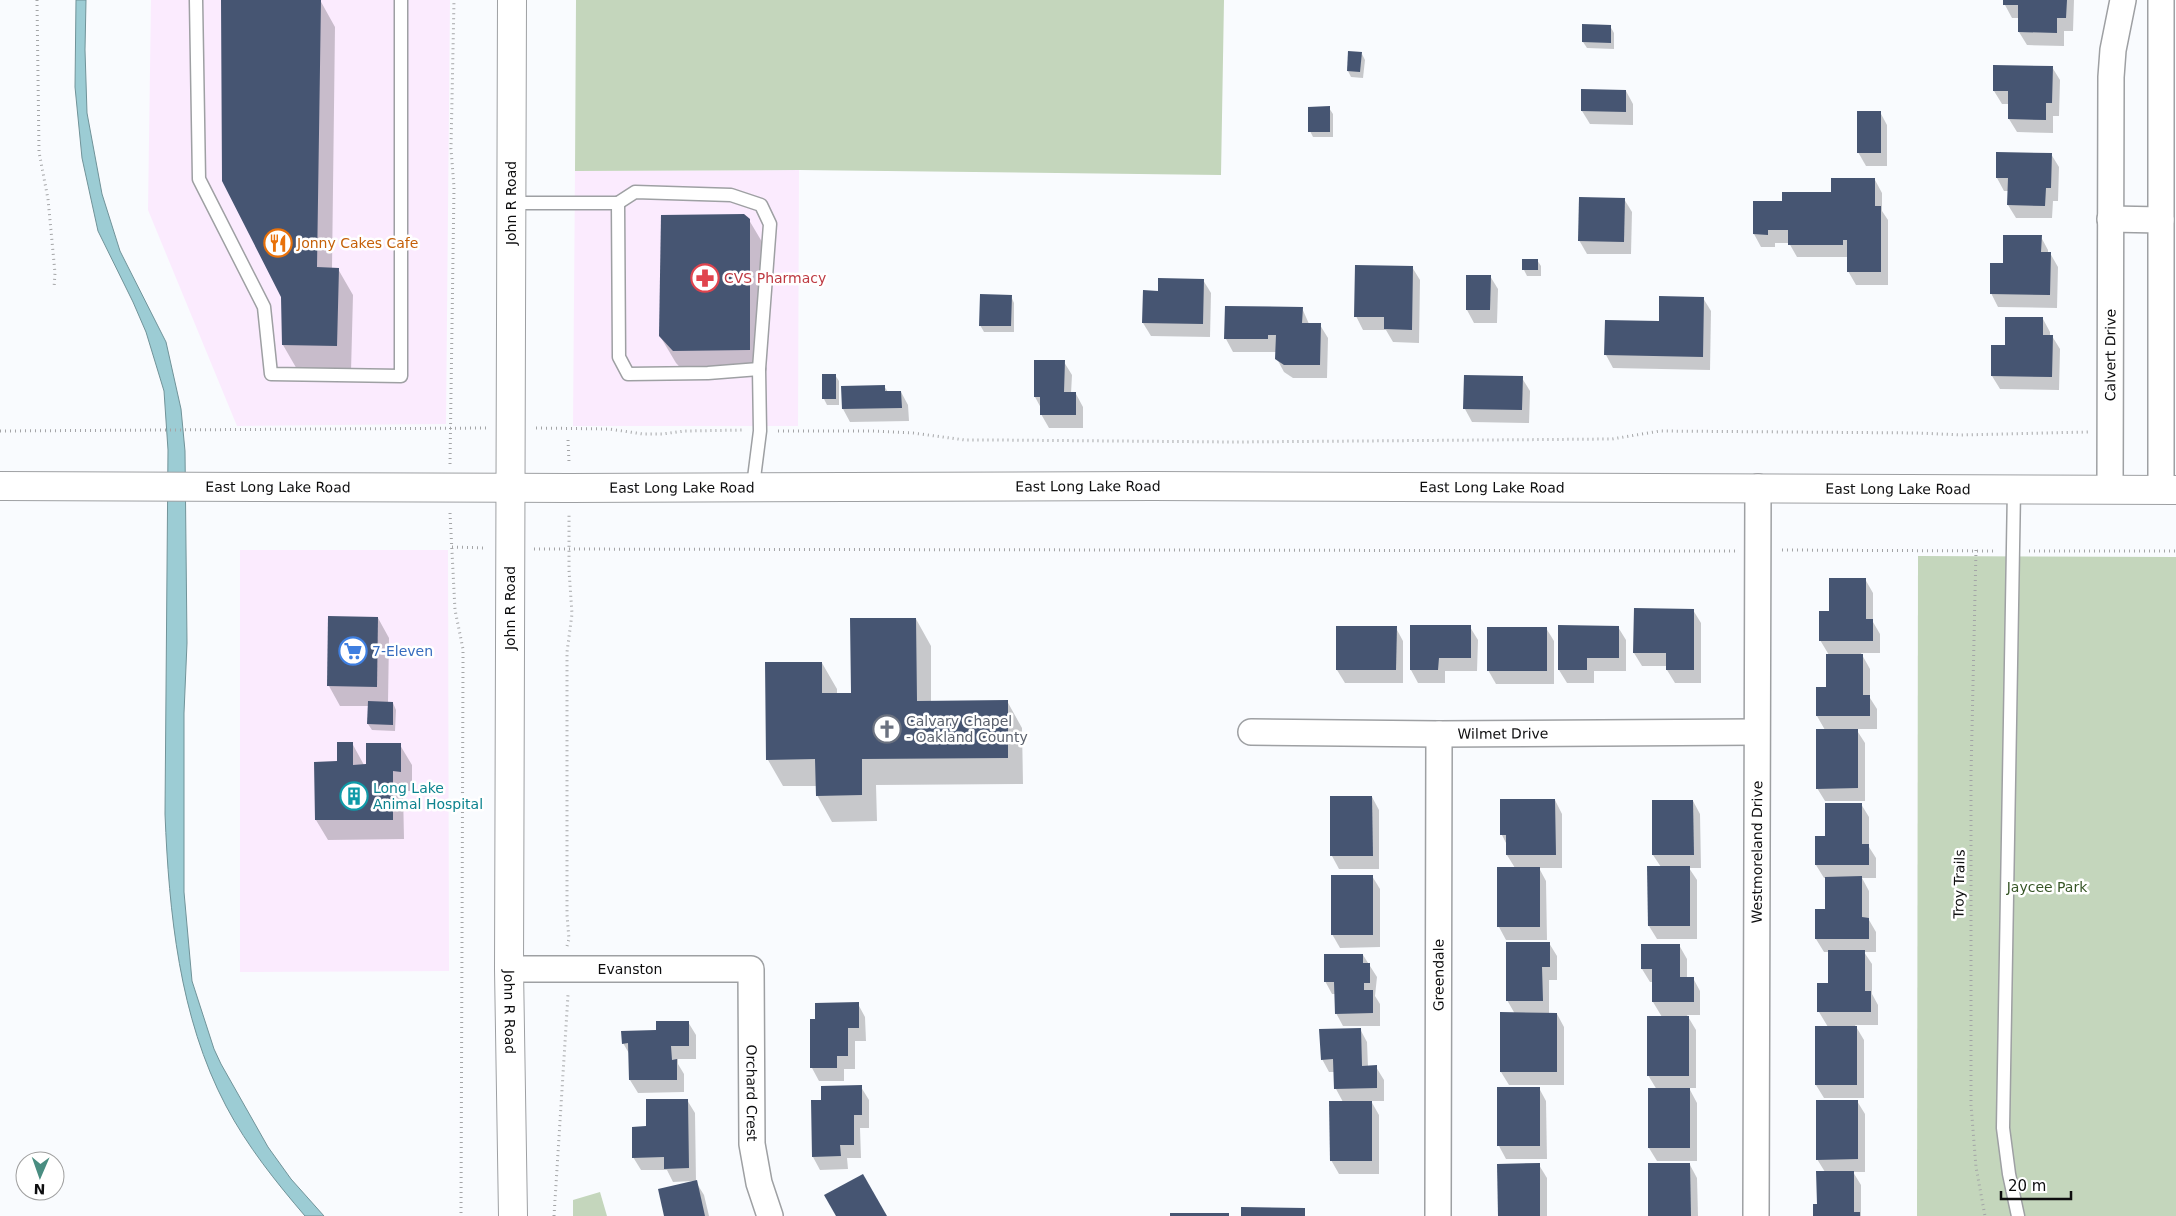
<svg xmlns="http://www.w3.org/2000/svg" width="2176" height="1216" viewBox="0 0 2176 1216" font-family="'DejaVu Sans',sans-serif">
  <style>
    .commercial { fill: #fbebfe }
    .green { fill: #c4d6bc }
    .water { fill: #9cccd4; stroke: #719399 }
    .shadow { fill: #0003 }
    .building { fill: #465572 }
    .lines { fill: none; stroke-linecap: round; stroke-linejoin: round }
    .service-casing { stroke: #9ea0a3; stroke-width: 15 }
    .minor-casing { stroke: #9ea0a3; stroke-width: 28 }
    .secondary-casing { stroke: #9ea0a3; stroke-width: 30 }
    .path { stroke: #a4a5a7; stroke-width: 3; stroke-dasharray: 1 4; stroke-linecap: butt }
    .service { stroke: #fff; stroke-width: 12 }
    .minor { stroke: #fff; stroke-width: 25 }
    .secondary { stroke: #fff; stroke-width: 28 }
    .labels { text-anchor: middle; stroke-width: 5; stroke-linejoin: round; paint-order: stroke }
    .street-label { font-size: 14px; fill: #0e0e0f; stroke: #fff }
    .food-label { font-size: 14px; fill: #c56008; stroke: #fff; text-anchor: start }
    .health-label { font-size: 14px; fill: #be3a42; stroke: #fff; text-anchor: start }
    .shop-label { font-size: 14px; fill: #366cbe; stroke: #fff; text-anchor: start }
    .worship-label { font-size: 14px; fill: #5b616d; stroke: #fff; text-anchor: start }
    .culture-label { font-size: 14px; fill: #0d838f; stroke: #fff; text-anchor: start }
    .park-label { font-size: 14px; fill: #365526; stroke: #fff }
  </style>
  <rect width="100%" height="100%" fill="#f9fbfe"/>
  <g class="commercial">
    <path d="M151 0H450L446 424 237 426 148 210Z"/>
    <path d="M799 170 798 426H573L575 171Z"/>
    <path d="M240 550H448L449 971 240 972Z"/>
  </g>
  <g class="green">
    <path d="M576 0H1224L1221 175 799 170 575 171Z"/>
    <path d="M1918 556 2176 557V1216H1917Z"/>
    <path d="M600 1192 607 1216H573V1200Z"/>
  </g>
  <path class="water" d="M76 0H86L85 50 87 113 102 194 120 251 166 342 181 409 185 451 187 643 184 713V892L192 981 214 1049 221 1064 268 1147 291 1179 324 1216H305C276 1182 247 1146 226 1106 179 1017 169 912 165 814L168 450 164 391 146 332 133 302 98 231 82 158 75 87Z"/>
  <g class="shadow">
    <path d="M320 0 335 27 332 269H338L353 295 351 372 298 371 283 345V297Z"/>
    <path d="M2005 0H2074L2073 31H2064V46L2027 45 2019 32V18H2012L2005 5Z"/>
    <path d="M1610 26 1614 33V49L1587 48 1583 42Z"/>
    <path d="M1362 54 1365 60 1363 78 1351 77 1348 71Z"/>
    <path d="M2052 67 2060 80 2059 116H2053V133L2017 132 2009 119V104H2002L1994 91Z"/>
    <path d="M1626 91 1633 104V125L1590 124 1582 111Z"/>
    <path d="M1329 108 1333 114V137H1313L1310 131Z"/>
    <path d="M1880 112 1887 125V166H1866L1858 152Z"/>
    <path d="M1997 153 2051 154 2059 167 2058 201H2053L2052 218H2016L2008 205 2009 191H2004L1997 178Z"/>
    <path d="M1875 180 1882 193V211L1888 220V285H1856L1848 271V257H1797L1789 243H1775V247H1761L1754 234V202H1783L1832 193Z"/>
    <path d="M1624 199 1632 212 1631 254H1587L1579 240Z"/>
    <path d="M749 220 765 247 764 376 689 377 676 363 660 336Z"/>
    <path d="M2041 237 2048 250V254L2050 253 2058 267 2057 308 1998 307 1991 293 2004 264Z"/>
    <path d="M1537 260 1541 266V276H1527L1524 270Z"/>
    <path d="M1412 267 1420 280 1419 343 1393 342 1386 330H1363L1356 316Z"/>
    <path d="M1490 276 1498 289 1497 323H1474L1467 310Z"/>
    <path d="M1203 280 1211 293 1210 337 1151 336 1143 323 1159 292Z"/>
    <path d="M1011 296 1014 303V332H984L980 325Z"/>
    <path d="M1703 298 1711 311 1710 370 1613 368 1606 355Z"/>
    <path d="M1302 308 1309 324 1320 325 1328 338 1327 378H1293L1284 372 1277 359V352H1233L1226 339Z"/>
    <path d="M2043 319 2050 332V336H2052L2060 349 2059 390 2000 389 1992 376 2006 347Z"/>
    <path d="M1064 362 1072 375 1071 394H1076L1083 407V428H1049L1041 414V408L1035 397Z"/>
    <path d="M835 375 839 381V405H827L824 399Z"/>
    <path d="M1522 378 1530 391 1529 423 1472 422 1465 409Z"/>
    <path d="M884 386 888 392H901L908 405 909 421 850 422 843 409Z"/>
    <path d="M1865 579 1873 593V622L1880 634V653H1861L1870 669V698L1877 709V729H1856L1865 743V801H1825L1817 788 1825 730 1817 716 1827 689 1829 655 1820 640 1830 612Z"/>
    <path d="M1693 610 1701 623V683H1675L1667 670V666H1642L1634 653Z"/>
    <path d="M378 618 389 638 388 703H393L396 710 395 731 372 730 368 724 369 706H340L329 686Z"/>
    <path d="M916 619 931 646V702L1007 701 1022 728 1023 784 876 785 877 821 832 822 817 795V786H783L768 760 822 663 837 689V694H852Z"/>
    <path d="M1470 627 1478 640 1477 671H1445V683H1418L1411 670Z"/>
    <path d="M1618 627 1626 640V671H1594V683H1567L1559 670Z"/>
    <path d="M1396 628 1403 641V683H1345L1337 670Z"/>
    <path d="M1546 628 1554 641V684H1496L1488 670Z"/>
    <path d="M352 743 364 765 400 745 412 765V791H403L404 839 328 840 316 820V763L338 762Z"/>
    <path d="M1372 797 1379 810V869H1339L1332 856Z"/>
    <path d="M1555 800 1562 814V868H1539L1546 881 1547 940H1506L1499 927 1515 868 1507 855V845L1502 835Z"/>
    <path d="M1693 801 1700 814 1701 868H1689L1697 880V939H1657L1649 926 1661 867 1653 855Z"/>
    <path d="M1861 804 1869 817V847L1876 858V878H1862L1869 891V920L1876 932V952H1864L1872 964V994L1878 1005V1025H1855L1864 1040V1098H1824L1816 1085 1828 1027 1819 1012 1829 984V952H1824L1816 939 1826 911V878H1824L1816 865 1826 837Z"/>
    <path d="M1372 876 1380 889V947L1340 948 1332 934Z"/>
    <path d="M1549 943 1557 956V980H1549V1014H1557L1564 1027V1085H1509L1501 1072V1014H1515L1507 1000Z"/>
    <path d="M1679 945 1687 959V978H1693L1700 991V1015H1687L1696 1030V1088H1689L1697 1103V1161H1657L1649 1148 1657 1090 1648 1075 1662 1017 1653 1002V982H1650L1642 969Z"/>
    <path d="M1363 955 1377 977 1375 996 1380 1004V1026H1343L1336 1013V994H1332L1325 981Z"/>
    <path d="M858 1004 865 1017 866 1041H855V1069H844V1081H819L812 1068 811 1021Z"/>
    <path d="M688 1022 696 1035V1059H678V1064L684 1074V1092L638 1093 630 1080V1055L623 1043Z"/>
    <path d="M1360 1029 1367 1042 1368 1067H1376L1384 1080V1101H1371L1379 1115V1174H1339L1331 1160 1343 1102 1336 1089 1335 1072H1329L1322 1059Z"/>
    <path d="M861 1087 869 1100V1128H860L861 1158H847L848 1169 820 1170 813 1157 822 1101Z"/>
    <path d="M1499 1088H1539L1546 1101 1547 1159H1506L1499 1146Z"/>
    <path d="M687 1100 695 1113 696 1182 704 1195 709 1216H666L693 1181 673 1182 667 1170H641L633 1157 648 1128Z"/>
    <path d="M1857 1101 1865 1114V1172H1853L1861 1185V1216H1814L1825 1172 1817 1159Z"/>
    <path d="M1539 1165 1547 1178V1216H1499Z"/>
    <path d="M1690 1165 1697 1178 1698 1216H1650Z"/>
  </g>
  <g class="building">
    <path d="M221 0H321L317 267 339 268 337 346 282 345 281 297 222 181Z"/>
    <path d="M2003 0H2067L2066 18H2057V33L2018 32V5H2003Z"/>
    <path d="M1582 24 1611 25V43L1582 42Z"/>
    <path d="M1348 51 1362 52 1360 72 1347 71Z"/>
    <path d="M1993 65 2053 66 2052 103H2046V120L2008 119V91H1993Z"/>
    <path d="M1581 89 1626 90V112L1581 111Z"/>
    <path d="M1330 106V132H1308V107Z"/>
    <rect x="1857" y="111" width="24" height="42"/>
    <path d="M1996 152 2052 153 2051 188H2046L2045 206 2007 205 2008 178H1996Z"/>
    <path d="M1831 178H1875V206H1881V272H1847V240H1843V245H1788V230H1768V235L1753 234V201H1782V192H1831Z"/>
    <path d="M1579 197 1625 198 1624 242 1578 241Z"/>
    <path d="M744 214 750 219V350L673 351 659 336 661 215Z"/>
    <path d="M2003 235H2042L2041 252H2051L2050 295 1990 294V263H2003Z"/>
    <rect x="1522" y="259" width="16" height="11"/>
    <path d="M1355 265 1413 266 1412 330 1384 329V317H1354Z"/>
    <path d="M1466 275H1491L1490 310H1466Z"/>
    <path d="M1158 278 1204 279 1203 324 1142 323 1143 290 1158 291Z"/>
    <path d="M980 294 1012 295 1011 326H979Z"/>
    <path d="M1659 296 1704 297 1703 357 1604 355 1605 320 1659 321Z"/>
    <path d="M1225 306 1303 307 1302 323H1321L1320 365H1284L1275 359 1276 335H1268V339H1224Z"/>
    <path d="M2005 317H2043V335H2053L2052 377 1991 376V345H2005Z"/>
    <path d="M1034 360H1065L1064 392H1076V415H1040V397H1034Z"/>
    <rect x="822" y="374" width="14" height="25"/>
    <path d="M1464 375 1523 376 1522 410 1463 409Z"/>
    <path d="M885 385V391H901L902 408 842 409 841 386Z"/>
    <path d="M1829 578H1866V619H1873V641H1819V611H1829Z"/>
    <path d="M1634 608 1694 609V670H1666V653H1633Z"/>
    <path d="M328 616 378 617 377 687 327 686Z"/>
    <path d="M850 618H916L917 701 1008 700V758L862 759V795L816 796 815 759 766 760 765 662H822V693H851Z"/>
    <path d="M1410 625H1471V658H1439L1438 670H1410Z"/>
    <path d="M1558 625 1619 626V658H1587V670H1558Z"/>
    <path d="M1336 626H1397L1396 670H1336Z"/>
    <rect x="1487" y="627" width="60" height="44"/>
    <path d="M1826 654H1863V695H1870V716H1816V687H1826Z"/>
    <path d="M368 701 393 702V725L367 724Z"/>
    <path d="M1816 729H1858V788L1816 789Z"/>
    <path d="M337 742H353V765L366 764V743H401V772L393 771V820H315L314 762 337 761Z"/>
    <path d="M1330 796H1372L1373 856H1330Z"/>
    <path d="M1500 799H1555L1556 855H1506V835H1500Z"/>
    <path d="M1652 800H1693L1694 855H1652Z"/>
    <path d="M1825 803H1862V844H1869V865H1815V836H1825Z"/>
    <path d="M1647 866H1690V926H1648Z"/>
    <rect x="1497" y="867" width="43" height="60"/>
    <rect x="1331" y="875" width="42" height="60"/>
    <path d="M1862 876V917L1869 918V939H1815V909H1825V877Z"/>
    <path d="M1506 942H1550V967H1542L1543 1001H1506Z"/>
    <path d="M1641 944H1680V977H1694V1002H1652V969H1641Z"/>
    <path d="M1828 950H1865V991H1871V1012H1817V983H1828Z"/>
    <path d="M1324 954H1363V963H1370V983H1364V990H1373V1013L1335 1014 1334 982H1324Z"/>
    <path d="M859 1002V1028H848V1056H837V1068H810V1019H815V1003Z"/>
    <path d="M1500 1012 1557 1013V1072H1500Z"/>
    <rect x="1647" y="1016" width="42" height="60"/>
    <path d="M656 1021H689V1046H671L672 1060 677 1059V1080H629L628 1043 622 1044 621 1031 656 1030Z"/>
    <rect x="1815" y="1026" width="42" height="59"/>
    <path d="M1361 1028 1362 1066 1377 1065V1088L1334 1089 1333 1059 1321 1060 1319 1029Z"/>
    <path d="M862 1085V1115H854V1145H840L841 1156 812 1157 811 1100H821V1086Z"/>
    <rect x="1497" y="1087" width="43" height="59"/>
    <rect x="1648" y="1088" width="42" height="60"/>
    <path d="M646 1099H688L689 1168 664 1169V1157L632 1158V1127L646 1126Z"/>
    <path d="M1816 1100H1858V1159L1816 1160Z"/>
    <path d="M1329 1101H1372V1161H1330Z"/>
    <path d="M1540 1163V1216H1498L1497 1164Z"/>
    <path d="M1648 1163H1690L1691 1216H1648Z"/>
    <path d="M1816 1171H1854V1212H1860V1216H1813V1204H1817Z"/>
    <path d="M863 1174 887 1216H836L824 1195Z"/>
    <path d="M697 1180 705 1216H664L658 1189Z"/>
    <path d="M1241 1207 1305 1208V1216H1241Z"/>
    <rect x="1170" y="1213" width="59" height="3"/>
  </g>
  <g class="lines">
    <g class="service-casing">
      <g id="service">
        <path d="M196 0 199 179 264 307 271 374 401 376V0"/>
        <path d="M512 203H618L619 357 628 374 708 373 759 369"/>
        <path d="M618 203 635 192 731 195 761 205 770 224 759 369 760 431 753 486"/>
        <path d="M2014 489 2003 1128 2009 1174 2018 1216"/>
      </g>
    </g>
    <g class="minor-casing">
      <g id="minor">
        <path d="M2110 219 2161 220"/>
        <path d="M2161 489V0"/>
        <path id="s1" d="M2110 490 2111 77 2113 50 2123 0"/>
        <path id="s2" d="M1251 732 1439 734 1756 732"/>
        <path id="s3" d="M509 969H751L752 1144 759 1183 770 1216"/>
        <path id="s4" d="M1438 1216 1439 734"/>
        <path id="s5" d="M1756 1216 1758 487"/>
      </g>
    </g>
    <g class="secondary-casing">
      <g id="secondary">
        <path id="s6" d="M512 0 509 969 513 1216"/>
        <path id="s7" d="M0 486 569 488 1152 486 2176 490"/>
      </g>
    </g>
    <g class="path">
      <path d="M37 0 39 152 48 199 55 273 54 288"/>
      <path d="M536 428 609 429 643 434H662L685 431 744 430"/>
      <path d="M0 431 487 428"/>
      <path d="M778 431H873L913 433 965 440H996L1233 442 1612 439 1660 431 1919 433 1961 435 2088 432"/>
      <path d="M568 440 569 462"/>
      <path d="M450 464 454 187 451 149 454 0"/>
      <path d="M450 513 455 610 463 649V666L461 1216"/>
      <path d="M452 547 486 548"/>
      <path d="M534 549 1735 551"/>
      <path d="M1782 550 1995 551"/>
      <path d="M1976 550 1971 774V1105L1976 1167 1985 1216"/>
      <path d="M2029 551H2176"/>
      <path d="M567 946 569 939 567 915V652L572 614 569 570V514"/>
      <path d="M554 1216 568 995 567 993"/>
    </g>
    <use href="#service" class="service"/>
    <use href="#minor" class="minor"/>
    <use href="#secondary" class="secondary"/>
  </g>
  <defs>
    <g id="restaurant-ring" transform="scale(1.4375)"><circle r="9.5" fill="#fff" stroke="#e8710a" stroke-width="1.5"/><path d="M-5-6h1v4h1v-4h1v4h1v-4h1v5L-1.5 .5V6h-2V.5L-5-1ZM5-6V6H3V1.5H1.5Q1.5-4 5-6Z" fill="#e8710a"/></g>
    <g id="pharmacy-ring" transform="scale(1.4375)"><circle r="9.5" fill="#fff" stroke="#e0444e" stroke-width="1.5"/><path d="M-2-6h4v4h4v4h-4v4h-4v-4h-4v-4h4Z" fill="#e0444e"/></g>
    <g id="supermarket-ring" transform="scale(1.4375)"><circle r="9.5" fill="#fff" stroke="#3f7fe0" stroke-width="1.5"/><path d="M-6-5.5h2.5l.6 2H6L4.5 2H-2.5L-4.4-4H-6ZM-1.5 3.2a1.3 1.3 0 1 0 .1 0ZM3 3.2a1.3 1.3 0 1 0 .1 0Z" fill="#3f7fe0"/></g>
    <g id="church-ring" transform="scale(1.4375)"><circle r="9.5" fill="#fff" stroke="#6b7280" stroke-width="1.5"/><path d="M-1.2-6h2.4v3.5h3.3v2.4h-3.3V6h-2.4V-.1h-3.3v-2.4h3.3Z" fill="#6b7280"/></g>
    <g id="building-ring" transform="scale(1.4375)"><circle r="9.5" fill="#fff" stroke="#0f9aa8" stroke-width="1.5"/><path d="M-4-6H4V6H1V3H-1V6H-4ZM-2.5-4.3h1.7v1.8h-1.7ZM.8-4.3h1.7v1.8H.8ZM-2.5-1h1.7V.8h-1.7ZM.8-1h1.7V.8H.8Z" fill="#0f9aa8"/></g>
  </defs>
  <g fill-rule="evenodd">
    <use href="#restaurant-ring" x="278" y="243"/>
    <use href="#pharmacy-ring" x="705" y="278"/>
    <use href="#supermarket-ring" x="353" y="651"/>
    <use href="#church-ring" x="887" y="729"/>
    <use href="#building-ring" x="354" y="796"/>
  </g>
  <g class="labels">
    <g class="street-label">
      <text transform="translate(511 203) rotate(-90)" y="5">John R Road</text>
      <text dy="5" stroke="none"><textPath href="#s1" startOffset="135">Calvert Drive</textPath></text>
      <text dy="5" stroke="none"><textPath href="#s7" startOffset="278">East Long Lake Road</textPath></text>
      <text dy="5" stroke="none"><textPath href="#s7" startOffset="1088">East Long Lake Road</textPath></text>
      <text dy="5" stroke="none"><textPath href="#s7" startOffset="682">East Long Lake Road</textPath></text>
      <text dy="5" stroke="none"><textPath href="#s7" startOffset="1492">East Long Lake Road</textPath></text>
      <text dy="5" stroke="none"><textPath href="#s7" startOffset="1898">East Long Lake Road</textPath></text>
      <text transform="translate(510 608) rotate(-90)" y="5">John R Road</text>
      <text dy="5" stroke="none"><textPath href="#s2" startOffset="252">Wilmet Drive</textPath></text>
      <text dy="5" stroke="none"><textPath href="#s5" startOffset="364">Westmoreland Drive</textPath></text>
      <text transform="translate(1959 884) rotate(-89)" y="5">Troy Trails</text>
      <text dy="5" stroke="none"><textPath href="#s3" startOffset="121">Evanston</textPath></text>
      <text dy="5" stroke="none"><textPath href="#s4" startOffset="241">Greendale</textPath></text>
      <text dy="5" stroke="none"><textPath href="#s6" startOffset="1012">John R Road</textPath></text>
      <text dy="5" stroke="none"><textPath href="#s3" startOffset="366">Orchard Crest</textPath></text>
    </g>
    <g class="food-label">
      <text x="297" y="248">Jonny Cakes Cafe</text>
    </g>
    <g class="health-label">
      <text x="724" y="283">CVS Pharmacy</text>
    </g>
    <g class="shop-label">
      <text x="372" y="656">7-Eleven</text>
    </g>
    <g class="worship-label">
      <text x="906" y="726">Calvary Chapel<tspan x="906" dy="16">- Oakland County</tspan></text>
    </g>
    <g class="culture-label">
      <text x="373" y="793">Long Lake<tspan x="373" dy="16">Animal Hospital</tspan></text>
    </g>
    <g class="park-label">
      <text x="2047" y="892">Jaycee Park</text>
    </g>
  </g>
  <g transform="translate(40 1176) rotate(182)"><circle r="24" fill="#ffffff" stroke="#9f9f9f"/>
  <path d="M0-4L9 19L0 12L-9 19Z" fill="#498d81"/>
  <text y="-8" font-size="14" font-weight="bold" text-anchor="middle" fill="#0e0e0f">N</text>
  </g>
  <path d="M2001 1191v8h70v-8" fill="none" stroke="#0e0e0f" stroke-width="2.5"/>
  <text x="2008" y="1191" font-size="15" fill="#0e0e0f" stroke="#ffffff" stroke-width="4" paint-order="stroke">20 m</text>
</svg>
